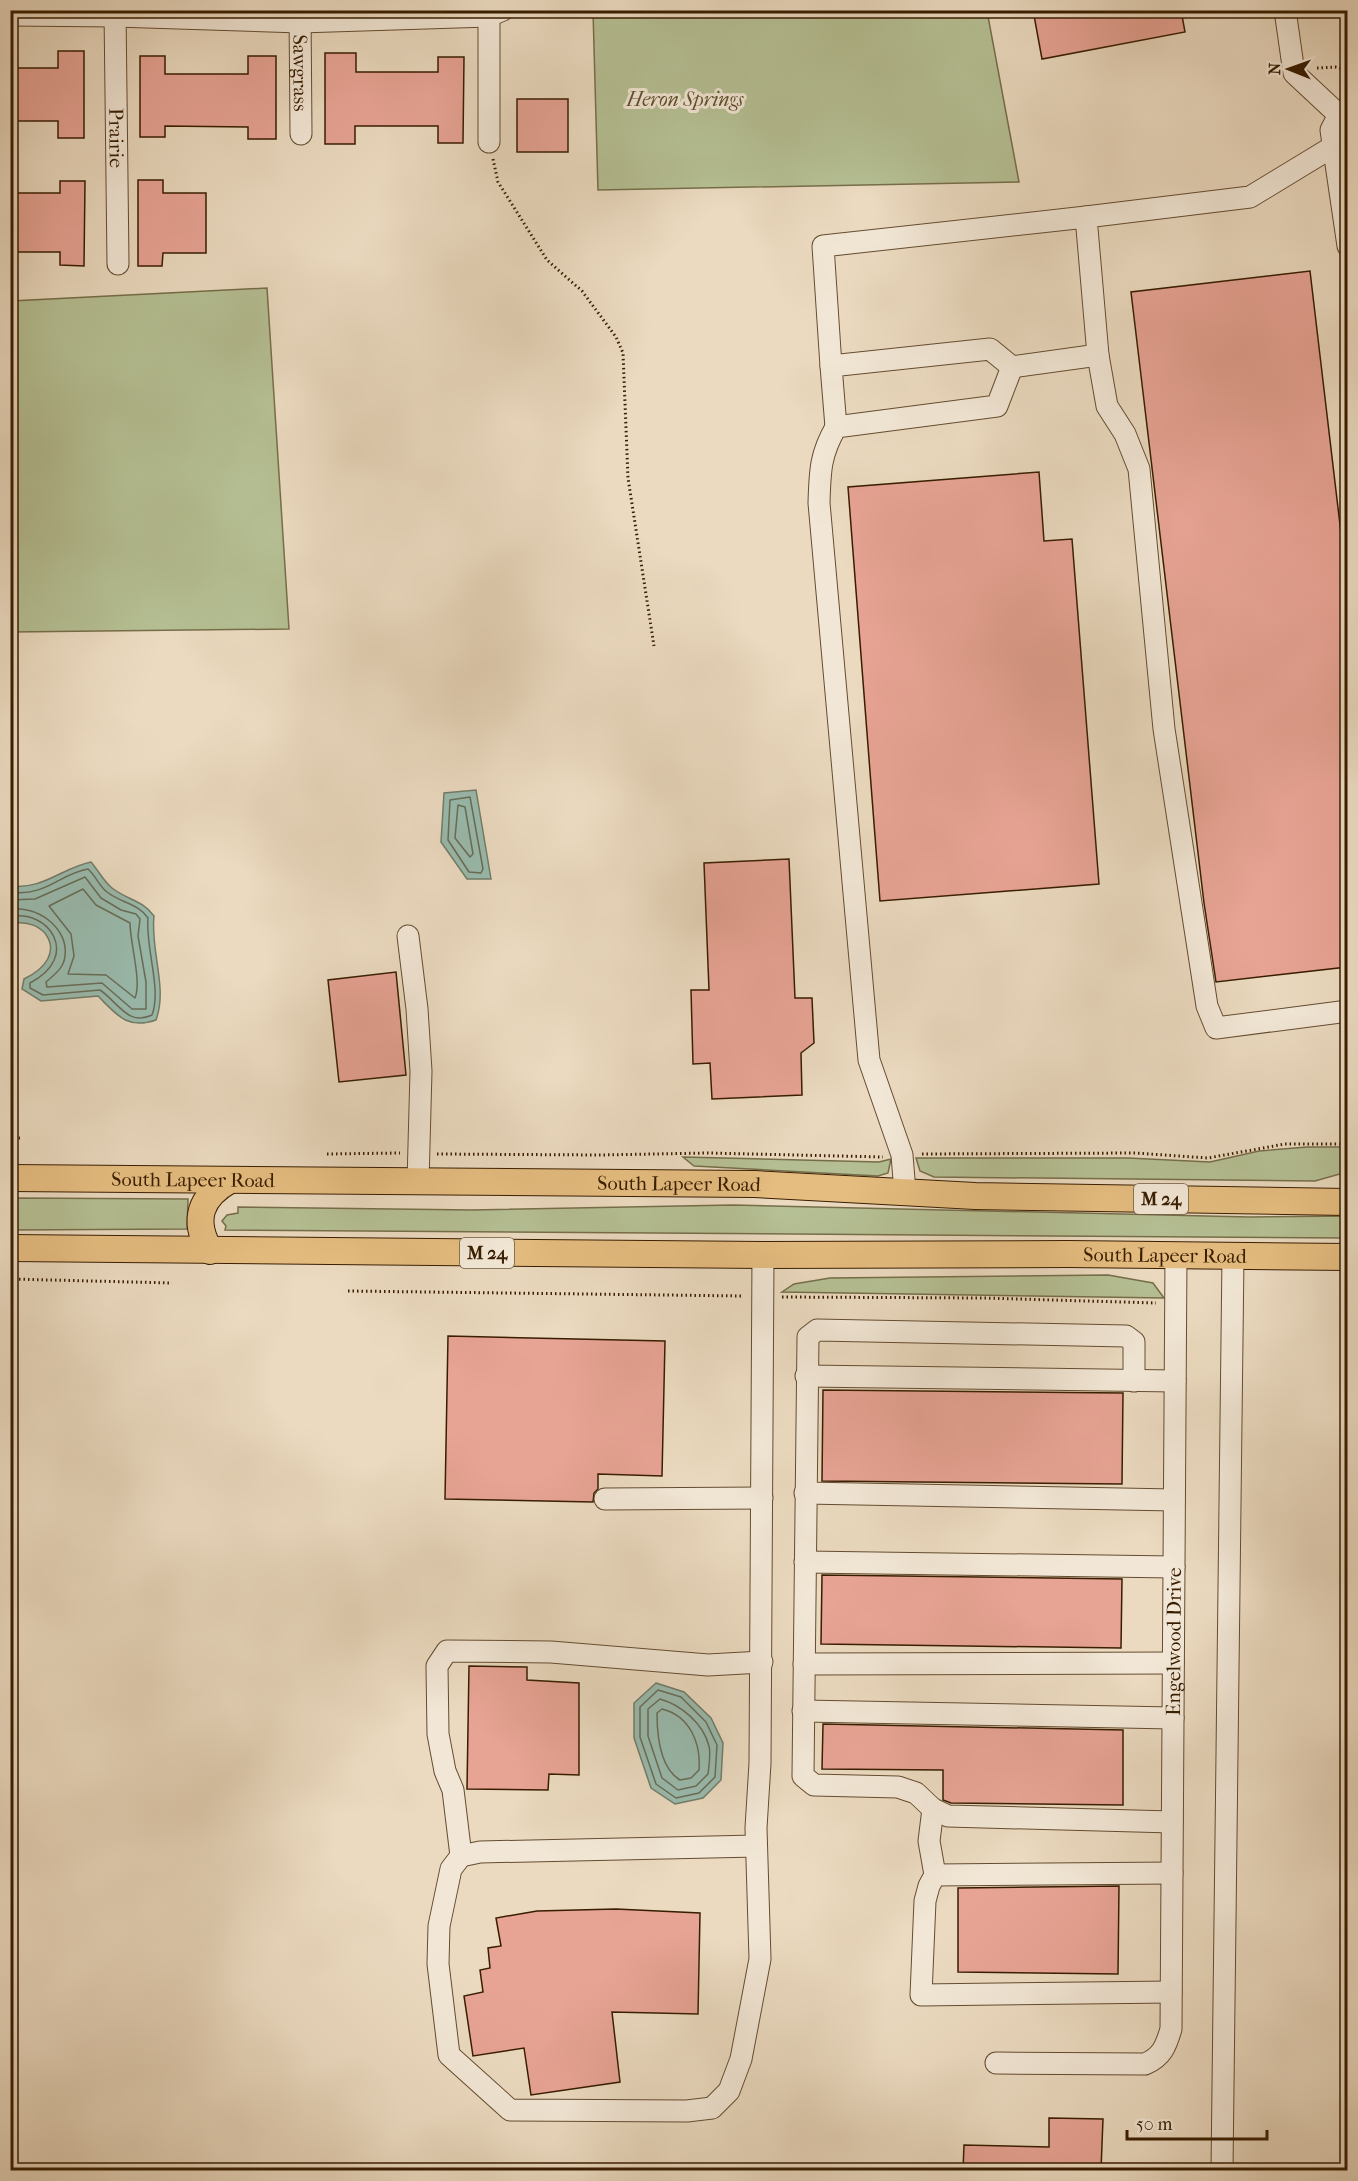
<svg xmlns="http://www.w3.org/2000/svg" width="1358" height="2181" viewBox="0 0 1358 2181" font-family="'IM FELL French Canon',serif">
  <style>
    .green { fill: #b5c094; stroke: #766e4a; stroke-width: 1.5 }
    .water { fill: #99bbae; stroke: #727c68; stroke-width: 1.5 }
    .lines { fill: none; stroke-linecap: round; stroke-linejoin: round }
    .shore { stroke: #686c57; stroke-width: 1.5 }
    .building { fill: #e7a394; stroke: #381d00; stroke-width: 1.5 }
    .minor-casing { stroke: #654c30; stroke-width: 23 }
    .major-casing { stroke: #381d00; stroke-width: 28 }
    .path { stroke: #381d00; stroke-width: 3; stroke-dasharray: 1.5 3; stroke-linecap: butt }
    .minor { stroke: #f2e7d6; stroke-width: 21 }
    .major { stroke: #e6bd80; stroke-width: 26 }
    .labels { text-anchor: middle; stroke-width: 6; stroke-linejoin: round; paint-order: stroke }
    .shield { fill: #f2e7d6; stroke: #705a40; stroke-width: 1.5 }
    .shield-label { font-size: 18px; font-weight: bold; fill: #381d00 }
    .street-label { font-size: 20px; fill: #381d00; stroke: #f2e7d6 }
    .park-label { font-size: 20px; font-style: italic; fill: #5e4e2c; stroke: #f2e7d6 }
  </style>
  <rect width="100%" height="100%" fill="#ebdac0"/>
  <filter id="stains"><feTurbulence type="fractalNoise" baseFrequency=".00333" numOctaves="4"/><feColorMatrix values="0 0 0 0 .2 0 0 0 0 .09 0 0 0 0 .02 0 0 0 .5 -.17"/></filter>
  <radialGradient id="worn" r=".72"><stop offset=".6" stop-color="#630" stop-opacity="0"/><stop offset="1" stop-color="#630" stop-opacity=".3"/></radialGradient>
  <g class="green">
    <path d="M593 11H987L1019 182 598 190Z"/>
    <path d="M267 288 289 629 11 632V301Z"/>
    <path d="M1307 1147H1347V1172L1315 1181 934 1177 920 1171 916 1158H1128L1210 1162 1259 1151Z"/>
    <path d="M683 1157 879 1162 891 1159 888 1173 878 1176 694 1166Z"/>
    <path d="M11 1198 188 1199 187 1229 11 1230Z"/>
    <path d="M733 1205 1249 1217 1347 1216V1238L225 1230 226 1226 222 1221 227 1215 238 1213V1207L472 1210Z"/>
    <path d="M1108 1275 1153 1283 1164 1298 782 1292 794 1284 830 1278Z"/>
  </g>
  <g class="water">
    <path d="M476 790 491 879H467L441 842 444 793Z"/>
    <path d="M91 862C98 870 104 882 112 888 129 901 141 899 154 916 150 950 168 988 156 1020 127 1030 117 1015 98 996L41 1001 22 989 24 979C74 955 44 915 11 924V886C42 890 62 868 91 862Z"/>
    <path d="M656 1683 684 1692 711 1718 723 1743 721 1780 703 1798 675 1804 651 1788 634 1738V1703Z"/>
  </g>
  <g class="lines">
    <g class="shore">
      <path d="M470 797 483 869 481 873 469 872 448 840 450 800Z"/>
      <path d="M458 805 465 807 473 854 470 857 455 838Z"/>
      <path d="M83 889 96 905 130 923C130 943 142 982 135 998L106 975 68 974 74 956 71 934 49 906Z"/>
      <path d="M10 892C46 897 59 874 88 869 96 876 99 886 107 892 121 903 139 904 148 918 145 947 162 989 152 1015 128 1027 117 1001 100 990L43 995 30 988V983C82 956 48 908 10 917"/>
      <path d="M10 900 35 899 85 877 101 898 121 910 136 914 140 919 138 936 146 982V1009H132L102 983 47 987 46 982C54 975 64 968 65 956 69 928 36 904 10 910"/>
      <path d="M658 1690 681 1697 706 1722 717 1745 715 1777 699 1793 676 1798 656 1784 640 1737V1707Z"/>
      <path d="M660 1699C681 1705 703 1723 709 1746 711 1754 709 1765 708 1774L696 1786 678 1790 662 1778 648 1736V1709Z"/>
      <path d="M662 1709C690 1716 701 1743 699 1770L691 1778 680 1780C660 1768 657 1735 657 1713Z"/>
    </g>
  </g>
  <g class="building">
    <path d="M1033 10H1181L1185 32 1042 59Z"/>
    <path d="M58 51H84V138H58V121H10V68H58Z"/>
    <path d="M325 53H356V72H438V57H464L463 143H438V126H355V144H325Z"/>
    <path d="M140 56H165V74H248V56H276V139H248V127L165 126V137H140Z"/>
    <rect x="517" y="99" width="51" height="53"/>
    <path d="M138 180H163V193H206V253H163L162 266H138Z"/>
    <path d="M60 181H85L84 266 60 265V252H10V193H60Z"/>
    <path d="M1310 271 1347 584V967L1216 982 1204 903 1131 292Z"/>
    <path d="M1039 472 1044 541 1072 539 1099 884 880 901 848 487Z"/>
    <path d="M789 859 795 998H812L814 1043 801 1053 802 1095 712 1099 710 1063 693 1064 691 990H709L704 863Z"/>
    <path d="M396 972 406 1075 339 1082 328 980Z"/>
    <path d="M448 1336 665 1341 662 1476 598 1474V1489L594 1493 593 1502 445 1499Z"/>
    <path d="M823 1390 1123 1393 1122 1484 822 1481Z"/>
    <path d="M822 1575 1122 1579 1121 1648 821 1644Z"/>
    <path d="M469 1666 527 1667V1680L579 1683V1775L549 1774 548 1790 467 1789Z"/>
    <path d="M823 1724 1123 1730V1805L951 1803 943 1800V1770L822 1769Z"/>
    <path d="M1119 1886 1118 1974 958 1972V1888Z"/>
    <path d="M616 1909 700 1913 698 2014 612 2012 620 2082 531 2095 524 2048 473 2056 464 1996 483 1992 480 1970 490 1968 488 1948 501 1946 496 1918 537 1911Z"/>
    <path d="M1049 2118 1103 2119 1101 2170H963L964 2145 1049 2147Z"/>
  </g>
  <g class="lines">
    <g class="minor-casing">
      <g id="minor">
        <path id="s1" d="M115 10 118 264"/>
        <path id="s2" d="M300 10 301 134"/>
        <path d="M1285 10 1294 73 1339 115"/>
        <path d="M10 15 115 16 300 22 489 16 503 10"/>
        <path d="M489 16V142"/>
        <path d="M1348 111 1339 115 1331 130 1348 246"/>
        <path d="M1334 146 1250 197 1086 217 1098 355 1107 406 1125 434 1139 469 1164 729 1207 1006 1216 1028 1348 1011"/>
        <path d="M831 366 823 246 1086 217"/>
        <path d="M836 427 831 366 990 349 1012 367 1098 355"/>
        <path d="M408 936 417 1009 421 1071 418 1182"/>
        <path d="M905 1192 902 1155 869 1060 819 503C820 471 820 455 836 427L997 406 1012 367"/>
        <path d="M806 1376 1175 1381"/>
        <path d="M1134 1381V1342L1126 1336 817 1330 808 1337 803 1776 814 1785 898 1787 916 1793 933 1809 948 1816 1172 1822"/>
        <path d="M805 1493 1174 1500"/>
        <path d="M605 1499 762 1498"/>
        <path d="M805 1562 1174 1567"/>
        <path d="M804 1664 1173 1663"/>
        <path d="M803 1711 1173 1718"/>
        <path d="M933 1809 929 1841 935 1875"/>
        <path d="M756 1846 480 1852 461 1856 451 1869 439 1926 438 1964 449 2055 510 2110 687 2111 712 2108 729 2091 741 2059 760 1959 756 1828 760 1763 763 1255"/>
        <path d="M461 1856 453 1790 445 1771 438 1734 437 1666 447 1651 551 1652 708 1665 762 1662"/>
        <path d="M1171 1992 921 1995 925 1901 929 1886 935 1875 1172 1873"/>
        <path id="s3" d="M996 2063 1145 2064C1162 2057 1166 2046 1171 2029L1176 1255"/>
        <path d="M1222 2170 1233 1256"/>
      </g>
    </g>
    <g class="major-casing">
      <g id="major">
        <path id="s4" d="M10 1178 754 1184 975 1196 1348 1202"/>
        <path id="s5" d="M10 1248 763 1255 1068 1254 1348 1257"/>
        <path d="M210 1251C192 1220 200 1197 230 1180"/>
      </g>
    </g>
    <g class="path">
      <path d="M1317 68 1335 67 1348 70"/>
      <path d="M493 159 498 182 547 260 582 291 616 337 623 353 628 478 654 646"/>
      <path d="M10 1139 20 1138"/>
      <path d="M327 1154 400 1153"/>
      <path d="M437 1154 599 1155 708 1153 883 1157"/>
      <path d="M922 1154 1135 1153 1208 1158 1285 1144H1348"/>
      <path d="M10 1279 172 1283"/>
      <path d="M348 1291 743 1296"/>
      <path d="M782 1297 984 1298 1156 1303"/>
    </g>
    <use href="#minor" class="minor"/>
    <use href="#major" class="major"/>
  </g>
  <g class="labels">
    <g class="shield">
      <rect x="1134" y="1184" width="54" height="30" rx="4.5"/>
      <rect x="460" y="1238" width="54" height="30" rx="4.5"/>
    </g>
    <g class="shield-label">
      <text x="1161" y="1205">M 24</text>
      <text x="487" y="1259">M 24</text>
    </g>
    <g class="street-label">
      <text dy="7" stroke="none"><textPath href="#s2" startOffset="63">Sawgrass</textPath></text>
      <text dy="7" stroke="none"><textPath href="#s1" startOffset="128">Prairie</textPath></text>
      <text dy="7" stroke="none"><textPath href="#s4" startOffset="183">South Lapeer Road</textPath></text>
      <text dy="7" stroke="none"><textPath href="#s4" startOffset="669">South Lapeer Road</textPath></text>
      <text dy="7" stroke="none"><textPath href="#s5" startOffset="1155">South Lapeer Road</textPath></text>
      <text dy="7" stroke="none"><textPath href="#s3" startOffset="582">Engelwood Drive</textPath></text>
    </g>
    <g class="park-label">
      <text x="685" y="106">Heron Springs</text>
    </g>
  </g>
  <rect width="1358" height="2181" fill="none" stroke="#ebdac0" stroke-width="36"/>
  <rect x="12" y="12" width="1334" height="2157" fill="none" stroke="#381d00" stroke-width="3"/>
  <rect x="18" y="18" width="1322" height="2145" fill="none" stroke="#381d00" stroke-width="1.5"/>
  <g transform="translate(1289 69) rotate(271)" stroke="#f2e7d6" stroke-width="4.5" paint-order="stroke">
  <path d="M0-4.5L10 22L0 15L-10 22Z" fill="#381d00"/>
  <text y="-9" font-size="16" font-weight="bold" text-anchor="middle" fill="#381d00">N</text>
  </g>
  <path d="M1127 2130v9h140v-9" fill="none" stroke="#381d00" stroke-width="3"/>
  <text x="1136" y="2130" font-size="18" fill="#381d00" stroke="#f2e7d6" stroke-width="4.5" paint-order="stroke">50 m</text>
  <rect width="100%" height="100%" filter="url(#stains)"/>
  <rect width="100%" height="100%" fill="url(#worn)"/>
</svg>
